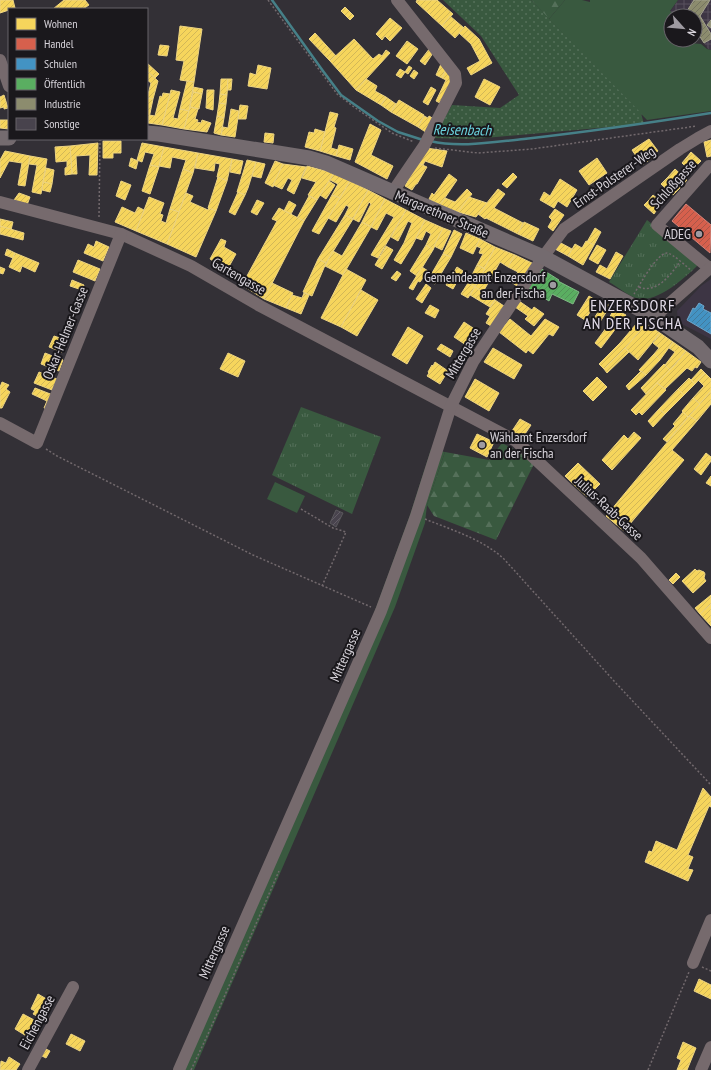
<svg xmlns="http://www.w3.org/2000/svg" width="711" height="1070" viewBox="0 0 711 1070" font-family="'PT Sans Narrow',sans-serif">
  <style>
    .built { fill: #3d3544 }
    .industrial { fill: url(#industrial-grid) }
    .grass { fill: #39593f }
    .forest { fill: url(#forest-firs) }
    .park { fill: url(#park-tufts) }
    .garden { fill: url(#garden-dots) }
    .homes { fill: url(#homes-hatch); stroke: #edd482 }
    .shops { fill: url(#shops-hatch); stroke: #d68277 }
    .schools { fill: url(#schools-hatch); stroke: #6fa6ca }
    .public { fill: url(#public-hatch); stroke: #80b985 }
    .industry { fill: url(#industry-hatch); stroke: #a2a18e }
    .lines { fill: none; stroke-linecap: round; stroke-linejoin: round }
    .stream { stroke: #468088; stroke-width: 2.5 }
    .building { fill: url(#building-hatch); stroke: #5a585c }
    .path { stroke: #72696d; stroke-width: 1.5; stroke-dasharray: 2 2; stroke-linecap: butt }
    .minor { stroke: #766a6d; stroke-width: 12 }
    .major { stroke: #746b6f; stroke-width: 15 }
    .poi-dot { fill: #9e9aa1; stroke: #1a181c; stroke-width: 1.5 }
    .labels { text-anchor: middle; stroke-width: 4; stroke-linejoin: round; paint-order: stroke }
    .street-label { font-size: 14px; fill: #d7d3da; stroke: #1a181c }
    .poi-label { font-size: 14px; fill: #d7d3da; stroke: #1a181c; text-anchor: end }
    .water-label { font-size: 15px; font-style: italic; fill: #6bd2dd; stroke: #1a181c }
    .quarter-label { font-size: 16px; letter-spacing: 1px; fill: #e5deeb; stroke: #1a181c }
  </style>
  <defs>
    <pattern id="industrial-grid" width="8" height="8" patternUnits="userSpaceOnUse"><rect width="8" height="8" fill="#3d3544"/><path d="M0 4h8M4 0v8" fill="none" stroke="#58515e"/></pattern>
    <pattern id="forest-firs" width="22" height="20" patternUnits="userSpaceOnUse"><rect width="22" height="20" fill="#39593f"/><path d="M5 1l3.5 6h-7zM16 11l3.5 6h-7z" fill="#55705a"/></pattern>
    <pattern id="park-tufts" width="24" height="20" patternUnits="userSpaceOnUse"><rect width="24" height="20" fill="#39593f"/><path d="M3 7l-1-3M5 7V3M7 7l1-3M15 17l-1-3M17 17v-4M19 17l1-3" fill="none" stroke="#55705a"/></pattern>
    <pattern id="garden-dots" width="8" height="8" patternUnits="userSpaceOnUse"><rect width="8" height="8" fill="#39593f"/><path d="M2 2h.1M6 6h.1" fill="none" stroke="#55705a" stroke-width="1.8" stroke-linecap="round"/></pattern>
    <pattern id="homes-hatch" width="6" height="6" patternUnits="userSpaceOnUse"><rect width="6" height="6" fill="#f6d55c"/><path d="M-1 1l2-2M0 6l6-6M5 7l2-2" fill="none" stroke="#d2b757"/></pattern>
    <pattern id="shops-hatch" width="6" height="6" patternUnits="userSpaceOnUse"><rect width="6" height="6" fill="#d6604d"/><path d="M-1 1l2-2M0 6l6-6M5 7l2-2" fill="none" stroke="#a95649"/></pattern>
    <pattern id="schools-hatch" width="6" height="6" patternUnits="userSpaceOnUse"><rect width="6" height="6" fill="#4393c3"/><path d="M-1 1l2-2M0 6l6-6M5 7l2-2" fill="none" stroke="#427a9c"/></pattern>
    <pattern id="public-hatch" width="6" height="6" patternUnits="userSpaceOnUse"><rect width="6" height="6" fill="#5aae61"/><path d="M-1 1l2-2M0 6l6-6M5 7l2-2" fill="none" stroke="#549259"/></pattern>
    <pattern id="industry-hatch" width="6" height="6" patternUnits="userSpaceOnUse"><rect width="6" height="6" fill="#8c8c6e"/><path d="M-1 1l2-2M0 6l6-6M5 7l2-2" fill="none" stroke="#757560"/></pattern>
    <pattern id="building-hatch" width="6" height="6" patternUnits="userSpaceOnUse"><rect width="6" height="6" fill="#48434d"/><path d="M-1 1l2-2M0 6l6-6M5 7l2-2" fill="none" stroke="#625d66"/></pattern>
  </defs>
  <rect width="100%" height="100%" fill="#333036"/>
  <path class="built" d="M711 279V339L678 322 677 311 701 286Z"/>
  <path class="industrial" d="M678 0H711V50L708 49 695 30V16H678L670 12Z"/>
  <g class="grass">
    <path d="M565 0H582L590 2V0H678L670 11 674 14V16H671V40H685L690 43 701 44 707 49 711 50V111L647 120 549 19Z"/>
    <path d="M431 449 445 452 427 505 425 523 395 607 278 878 194 1070H173L221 964 373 616 410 515Z"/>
    <path d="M275 482 305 496 297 513 267 499Z"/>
  </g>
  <g class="forest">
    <path d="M531 0H565L549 19Z"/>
    <path d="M502 443 523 454 534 464 496 540 434 516 427 505 445 452 489 460Z"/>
  </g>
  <g class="park">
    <path d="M647 220 700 263C687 276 656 305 636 298 627 295 618 287 609 282Z"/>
    <path d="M301 407 381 437 352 514 272 475Z"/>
  </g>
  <path class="garden" d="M443 0H531L641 113 644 124 473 139 433 138 452 105 500 108 519 95 481 36Z"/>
  <g class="homes">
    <path d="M0 0H13L15 8 9 9V10L0 13Z"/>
    <path d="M64 0H85L89 5 83 9H53Z"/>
    <path d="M417 0H437L453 14 442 26 416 2Z"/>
    <path d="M345 7 354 16 350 20 341 11Z"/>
    <path d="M450 16 464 28 455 38 442 26Z"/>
    <path d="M390 18 402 28 390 41 385 36 382 40 376 34Z"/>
    <path d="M180 26 202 29 194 82 180 80 184 61 176 60Z"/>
    <path d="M465 26 479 39 492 63 471 75 467 68 480 61 471 44 459 33Z"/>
    <path d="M315 33 336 56 330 61 309 39Z"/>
    <path d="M354 39 373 59 379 54 382 56 386 50 390 53 356 90 330 61Z"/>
    <path d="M407 41 418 49 407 64 396 56Z"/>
    <path d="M160 45 169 46 167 56 158 55Z"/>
    <path d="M430 48 433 53 425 65 420 61Z"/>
    <path d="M147 63 159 74 155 78 147 71Z"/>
    <path d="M441 64 446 69 442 78 436 75Z"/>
    <path d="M258 65 271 68 267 89 248 86 250 73 256 75Z"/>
    <path d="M409 66 412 68 408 74 405 72Z"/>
    <path d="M400 69 405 72 401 78 396 75Z"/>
    <path d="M446 69 454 81 442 104 436 101 446 80 442 78Z"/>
    <path d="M414 70 418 73 414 79 410 76Z"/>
    <path d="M147 71 158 81 153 99 147 98 151 83 147 80Z"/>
    <path d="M221 79H228L227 95 220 94Z"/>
    <path d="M228 79H232L231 90H227Z"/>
    <path d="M366 79 377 86 375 91 386 97 381 105 356 90Z"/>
    <path d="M484 79 500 87 490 105 475 97Z"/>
    <path d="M187 81 194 82 189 111 180 109Z"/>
    <path d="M193 87 203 89 202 94 193 92Z"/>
    <path d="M431 87 436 90 428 105 423 102Z"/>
    <path d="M171 90 180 92 173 118 178 119 180 109 189 111 184 129 162 125Z"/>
    <path d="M207 90H214L213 110 206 108Z"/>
    <path d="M193 92 202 94 199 109 190 107Z"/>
    <path d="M163 93 170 94 162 125 148 123 149 115 155 116 160 96 162 97Z"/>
    <path d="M220 94 227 95 226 104 219 103Z"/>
    <path d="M4 95 8 108 4 109V107L0 108V97Z"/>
    <path d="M386 97 396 104 391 112 381 105Z"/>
    <path d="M147 98 153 99 148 123 147 122Z"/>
    <path d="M399 100 424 115 418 127 391 112Z"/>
    <path d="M219 103 226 104 224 118 217 116Z"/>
    <path d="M240 105 248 106 246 119H238Z"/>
    <path d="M190 107 198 109 195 119 198 120 197 122 201 123 202 120 211 123 207 132 184 129Z"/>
    <path d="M231 109 239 111 235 137 221 135 223 127 228 128Z"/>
    <path d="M330 112 338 114 334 127 336 128 331 148 338 150 336 156 320 151Z"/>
    <path d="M217 116 224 118 221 135 214 133Z"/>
    <path d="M424 116 428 118 429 116 434 119 427 133 418 127Z"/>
    <path d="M0 120H9V129L0 128Z"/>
    <path d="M370 124 381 130 371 155 393 166 387 179 355 162Z"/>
    <path d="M315 129 325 132 320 151 305 147 309 132 314 133Z"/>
    <path d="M265 133 274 134 273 143 264 142Z"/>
    <path d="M649 139 658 151 651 156 652 158 642 165 632 150Z"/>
    <path d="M711 140V156L707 157 704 142Z"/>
    <path d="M103 141H121V153H113V158H103Z"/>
    <path d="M98 143 97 175H89L90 155 76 156 77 174H72L70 146Z"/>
    <path d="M142 143 164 147 159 167 150 165 154 154 145 152 142 162 137 160Z"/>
    <path d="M339 145 353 149 350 160 336 156Z"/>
    <path d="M70 146 72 174 65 175V168L67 167V161L56 162 55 147Z"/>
    <path d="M164 147 198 153 193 173 183 169 186 160 172 157 170 168 159 166Z"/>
    <path d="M426 148 447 151 442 167 425 161 423 165 418 163Z"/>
    <path d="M5 151 30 156 25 186 18 185 22 163 9 161 0 178V160Z"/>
    <path d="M691 152 701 161 696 166 687 157Z"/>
    <path d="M198 153 232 159 227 181 217 177 220 164 215 163 214 171 195 168Z"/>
    <path d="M30 156 47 159 41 194 32 192 37 165 29 164Z"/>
    <path d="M687 157 696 166 691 172 682 163Z"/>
    <path d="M131 158 138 161 136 169 129 166Z"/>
    <path d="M597 158 607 173 589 185 579 171Z"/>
    <path d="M232 159 243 161 240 174 230 172Z"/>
    <path d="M247 160 256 162 248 188 245 195 237 192Z"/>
    <path d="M275 161 283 164 273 187 265 183Z"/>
    <path d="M256 162 265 164 261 178 252 176Z"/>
    <path d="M418 163 427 167 417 184H416L412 190 405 186Z"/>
    <path d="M283 164 306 167 294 194 287 190 292 180 288 178 282 189 273 185Z"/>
    <path d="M150 165 159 167 150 194 142 191Z"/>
    <path d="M307 166 334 173 317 200 308 195 316 182 302 178Z"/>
    <path d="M46 168 54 170 52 184 43 182Z"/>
    <path d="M183 169 193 173 179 212 170 209Z"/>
    <path d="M675 169 687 180 680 188 668 177Z"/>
    <path d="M334 173 350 181 340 198 332 195 338 184 330 180Z"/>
    <path d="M513 173 517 177 507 188 502 184Z"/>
    <path d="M449 174 457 180 440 205 429 199 432 193 434 195Z"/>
    <path d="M218 177 227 181 216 211 208 208Z"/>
    <path d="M668 177 680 188 673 195 661 184Z"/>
    <path d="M560 179 577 190 567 207 558 201 554 208 540 200 544 192 550 196Z"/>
    <path d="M121 181 131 185 125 200 116 196Z"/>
    <path d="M329 181 335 185 326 199 320 195Z"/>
    <path d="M350 181 368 190 353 219 345 215 349 207 346 205 336 222 328 218Z"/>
    <path d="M43 182 52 184 50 192 42 190Z"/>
    <path d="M467 189 472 194 458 212 440 205 445 198 455 202Z"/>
    <path d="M498 189 505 194 494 208 523 223 518 234 486 218 485 219 478 214Z"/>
    <path d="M368 190 385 199 371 227 362 222 371 204 369 202 359 222 353 219Z"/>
    <path d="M238 192 245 195 235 215 229 212Z"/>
    <path d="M19 193 30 197 27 205 14 200Z"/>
    <path d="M186 193 193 196 190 202 208 210 209 208 216 211 196 257 167 244Z"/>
    <path d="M332 195 340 198 319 234 312 231Z"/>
    <path d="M653 195 663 203 658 208 649 200Z"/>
    <path d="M309 196 317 200 304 221 297 218Z"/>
    <path d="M149 197 164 203 160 214 163 215 161 221 166 223 170 209 179 212 167 244 136 231Z"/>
    <path d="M469 197 487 203 476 217 458 212Z"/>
    <path d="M385 199 406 210 378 258 371 255 394 217 386 213 377 230 371 227Z"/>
    <path d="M257 200 264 203 257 215 251 212Z"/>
    <path d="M649 200 658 208 654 214 644 205Z"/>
    <path d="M289 201 296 205 291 214 284 211Z"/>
    <path d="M122 207 135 213 138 207 144 210 136 231 115 222Z"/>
    <path d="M279 208 304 221 264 299 242 285 277 221 272 219Z"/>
    <path d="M555 209 564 215 553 231 548 227 552 220 549 217Z"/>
    <path d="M406 210 425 220 412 246 401 264 394 260 404 243 412 223 408 221 398 241 391 237Z"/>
    <path d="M345 215 353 219 326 263 318 259Z"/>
    <path d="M0 219 13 222 11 230 0 226Z"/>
    <path d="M425 220 443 228 433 250 426 245 431 234 426 231 422 240 416 238Z"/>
    <path d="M362 222 371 227 343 275 325 266 333 251 342 256Z"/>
    <path d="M524 222 539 229 533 241 518 234Z"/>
    <path d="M0 226 24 233 23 240 0 234Z"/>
    <path d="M443 228 451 231 442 250 434 246Z"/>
    <path d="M595 228 601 232 594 245 587 242Z"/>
    <path d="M454 230 462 234 451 257 443 254Z"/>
    <path d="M466 233 480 239 473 254 460 248Z"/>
    <path d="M221 239 226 241 224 247 236 254 227 270 210 259Z"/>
    <path d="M480 239 495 247 485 269 477 265 483 254 479 253 481 248 476 246Z"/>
    <path d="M96 241 109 247 103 261 84 253 88 244 94 247Z"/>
    <path d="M586 241 594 245 583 265 568 256 575 244 582 248Z"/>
    <path d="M559 242 572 249 568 256 555 249Z"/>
    <path d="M426 245 433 250 417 276 410 271Z"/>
    <path d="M597 245 606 250 598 264 589 259Z"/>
    <path d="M386 246 393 250 382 269 375 265Z"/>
    <path d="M495 247 515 255 508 267 500 262 483 292 475 287Z"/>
    <path d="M7 249 15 253 13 258 5 255Z"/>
    <path d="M616 252 623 256 610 279 596 272 600 265 607 269Z"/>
    <path d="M15 253 39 263 35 272 22 266 20 272 9 267Z"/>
    <path d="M443 254 451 257 435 284 428 280Z"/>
    <path d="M515 255 534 264 517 286 511 282 518 272 508 267Z"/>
    <path d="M318 259 326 263 312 296 303 292Z"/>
    <path d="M78 260 100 269 95 281 73 272Z"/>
    <path d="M477 265 485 269 475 287 468 283Z"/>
    <path d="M0 267 5 269 3 274 0 273Z"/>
    <path d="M422 267 428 271 420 282 418 281 413 290 409 288Z"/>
    <path d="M457 267 463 271 453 289 446 285Z"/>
    <path d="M346 269 366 280 341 327 321 318Z"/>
    <path d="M397 271 401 274 396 281 391 278Z"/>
    <path d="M72 280 84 285 82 290 70 286Z"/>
    <path d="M272 283 293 293 286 308 264 299Z"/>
    <path d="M468 283 475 287 468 298 461 294Z"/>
    <path d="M426 284 431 288 422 303 416 299Z"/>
    <path d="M475 287 495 300 490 307 470 295Z"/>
    <path d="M361 290 378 300 357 336 341 327Z"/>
    <path d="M304 293 309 295 301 314 286 308 292 295 302 298Z"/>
    <path d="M589 296 597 301 585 320 577 315Z"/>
    <path d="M495 300 504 306 491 326 486 323 490 316 486 314Z"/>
    <path d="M519 301 532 310 534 307 544 314 534 326 525 319 528 316 515 307Z"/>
    <path d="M604 303 610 306 595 330 589 326Z"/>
    <path d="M430 305 439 310 435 318 425 313Z"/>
    <path d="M614 309 626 315 601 348 595 343 609 324 607 322Z"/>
    <path d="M510 319 531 336 545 319 559 327 553 336 549 334 533 354 528 350 526 353 499 332Z"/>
    <path d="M464 322 476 330 466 345 454 337Z"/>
    <path d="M641 322 646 324 625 348 604 369 599 364 620 343 637 323Z"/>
    <path d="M646 324 660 333 638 360 625 348Z"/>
    <path d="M408 327 423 336 407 364 392 355Z"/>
    <path d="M660 333 673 342 660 360 654 354 659 348 653 343Z"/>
    <path d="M54 336 66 340 62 352 49 347Z"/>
    <path d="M673 342 686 351 670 370 665 365 675 352 669 348Z"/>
    <path d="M441 344 453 351 450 357 437 349Z"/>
    <path d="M493 348 522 365 514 379 484 362Z"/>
    <path d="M625 348 629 352 607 373 604 369Z"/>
    <path d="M686 351 701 362 697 368 695 367 692 371 687 368 665 389 657 383 674 366Z"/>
    <path d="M45 353 63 360 59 371 41 364Z"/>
    <path d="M228 353 245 361 238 377 220 369Z"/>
    <path d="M654 354 660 360 646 375 639 370Z"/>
    <path d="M435 362 448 371 440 384 427 376 429 373 428 372 432 365 433 366Z"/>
    <path d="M664 364 670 370 646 394 641 388Z"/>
    <path d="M701 369 705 373 695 384 691 380Z"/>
    <path d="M641 371 646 375 629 390 626 386Z"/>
    <path d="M39 372 57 379 52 390 34 383Z"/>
    <path d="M705 373 711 379V391L700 404 693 398 704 386 698 380Z"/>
    <path d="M597 377 607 387 593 401 583 391Z"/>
    <path d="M689 378 695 384 684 395 678 389Z"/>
    <path d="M475 379 499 393 489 411 465 397Z"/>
    <path d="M2 382 9 385 6 389 10 392 2 408H0V387Z"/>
    <path d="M657 383 666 390 642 415 639 412 636 415 631 410Z"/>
    <path d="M35 388 53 395 47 409 44 408 47 401 32 394Z"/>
    <path d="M678 389 684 395 665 414 659 409Z"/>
    <path d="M711 391V404L697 421 689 416Z"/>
    <path d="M693 398 700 404 688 417 682 411Z"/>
    <path d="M659 409 665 414 653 427 648 421Z"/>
    <path d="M683 412 688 417 667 442 663 439 675 426 673 424Z"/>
    <path d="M689 416 697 421 672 450 684 460 624 531 606 516Z"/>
    <path d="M520 419 531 425 523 437 512 431Z"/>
    <path d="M634 432 641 438 612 470 602 460 624 435 628 439Z"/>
    <path d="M477 434 494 442 487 457 470 448Z"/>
    <path d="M706 453 711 457V461L701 475 694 469Z"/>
    <path d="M578 463 600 484 587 497 565 476Z"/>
    <path d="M711 476V486L706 483Z"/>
    <path d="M695 569 697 571 699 570 704 572 705 574 704 578 706 581 693 593 682 581Z"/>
    <path d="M676 573 680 577 673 584 669 580Z"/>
    <path d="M711 595V604L700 614 695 608Z"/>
    <path d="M711 604V626L700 614Z"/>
    <path d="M703 788 711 797V807L709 806 688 855 693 857 688 869 693 870 688 881 645 862 649 851 652 852 656 841 677 850Z"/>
    <path d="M699 979 711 985V999L694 991Z"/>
    <path d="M38 994 50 1001 41 1018 33 1014 35 1011 31 1009Z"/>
    <path d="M23 1014 36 1021 28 1037 15 1029Z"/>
    <path d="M71 1034 85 1041 80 1051 66 1044Z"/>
    <path d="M683 1042 696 1048 687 1070H677L681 1060 677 1058Z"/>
    <path d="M46 1049 50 1051 46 1058 42 1056Z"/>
    <path d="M9 1057 20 1064 16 1070H0L1 1061 6 1063Z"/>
  </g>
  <path class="shops" d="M686 204 711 225 710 253 672 221Z"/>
  <path class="schools" d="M699 303 704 306 703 309 711 313V334L687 320 693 308 695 309Z"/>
  <path class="public" d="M540 268 559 280 558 281 579 292 573 304 552 294 549 301 527 287Z"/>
  <g class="industry">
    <path d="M694 0H710L700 16 711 34V39L704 43 695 29V16H686L685 14Z"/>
    <path d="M711 20V28L707 25Z"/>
  </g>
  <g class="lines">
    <g class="stream">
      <path d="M272 0 323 71 341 95 378 121 398 132 423 140"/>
      <path d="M430 141C460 148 493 142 524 139 586 132 649 123 711 113"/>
    </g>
  </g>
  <path class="building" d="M336 510 343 513 336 527 330 523Z"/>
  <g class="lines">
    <g class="path">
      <path d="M268 0 337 94 354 107 392 133 414 142"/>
      <path d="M435 148 478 153 532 149 697 126"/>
      <path d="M99 217 100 139"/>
      <path d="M639 287C657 294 670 275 680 262"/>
      <path d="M634 294C639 286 657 253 667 253 672 253 687 267 692 271"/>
      <path d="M46 449 57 456 253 555 371 607"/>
      <path d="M301 509 333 528 346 532 322 586"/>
      <path d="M425 519C452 530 482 539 504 559L614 681 711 785"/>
      <path d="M702 967 711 971"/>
      <path d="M191 1070 208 1034 279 871"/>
      <path d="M648 1070 689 972"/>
    </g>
    <g class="minor">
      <path d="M0 60 9 86"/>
      <path d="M392 193 424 146 456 83 455 74 397 0"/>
      <path d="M0 202 121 234 191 266 260 306 516 441 641 558 711 638"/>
      <path d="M709 268 657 225 709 166"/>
      <path d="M654 317 711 267"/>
      <path d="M0 423 37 443 121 234"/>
      <path d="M693 963 711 920"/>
      <path d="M28 1070 73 987"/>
      <path d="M179 1070 381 611 416 516 451 406 473 362 543 257 564 229 680 149 698 138 711 131"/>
      <path d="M701 1070 711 1047"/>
    </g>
    <g class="major">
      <path d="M147 133 159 134 309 158 326 163 543 257 654 317 698 347 711 361"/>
      <path d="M0 138H9"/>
    </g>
  </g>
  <g class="poi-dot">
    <circle cx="699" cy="234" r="4"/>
    <circle cx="553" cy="285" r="4"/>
    <circle cx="482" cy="445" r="4"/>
  </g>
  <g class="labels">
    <g class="street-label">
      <text transform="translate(614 177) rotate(-35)" y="5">Ernst-Polsterer-Weg</text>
      <text transform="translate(673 184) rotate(-48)" y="5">Schloßgasse</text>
      <text transform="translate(442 214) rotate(23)" y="5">Margarethner Straße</text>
      <text transform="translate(239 276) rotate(30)" y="5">Gartengasse</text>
      <text transform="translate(65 333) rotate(-68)" y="5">Oskar-Helmer-Gasse</text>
      <text transform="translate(463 353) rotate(-60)" y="5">Mittergasse</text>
      <text transform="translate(609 508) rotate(43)" y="5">Julius-Raab-Gasse</text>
      <text transform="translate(345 655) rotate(-66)" y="5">Mittergasse</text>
      <text transform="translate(214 952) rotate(-66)" y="5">Mittergasse</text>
      <text transform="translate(37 1022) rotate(-62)" y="5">Eichengasse</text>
    </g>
    <g class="poi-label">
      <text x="691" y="239">ADEG</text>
      <text x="545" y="282">Gemeindeamt Enzersdorf<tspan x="545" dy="16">an der Fischa</tspan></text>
      <text x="490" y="442" text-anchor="start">Wählamt Enzersdorf<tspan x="490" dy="16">an der Fischa</tspan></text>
    </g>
    <g class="water-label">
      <text transform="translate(462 130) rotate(1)" y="5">Reisenbach</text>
    </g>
    <g class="quarter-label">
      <text x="633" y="311">ENZERSDORF<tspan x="633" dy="18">AN DER FISCHA</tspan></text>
    </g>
  </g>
  <rect x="8" y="8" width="140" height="132" fill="#1a181c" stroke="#666368"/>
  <rect x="16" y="18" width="20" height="12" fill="#f6d55c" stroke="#666368"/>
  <text x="44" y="28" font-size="12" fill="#d7d3da">Wohnen</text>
  <rect x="16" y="38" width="20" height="12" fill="#d6604d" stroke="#666368"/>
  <text x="44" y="48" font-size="12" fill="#d7d3da">Handel</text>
  <rect x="16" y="58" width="20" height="12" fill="#4393c3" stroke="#666368"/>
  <text x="44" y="68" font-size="12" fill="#d7d3da">Schulen</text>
  <rect x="16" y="78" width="20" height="12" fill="#5aae61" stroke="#666368"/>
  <text x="44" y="88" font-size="12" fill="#d7d3da">Öffentlich</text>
  <rect x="16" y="98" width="20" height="12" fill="#8c8c6e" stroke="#666368"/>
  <text x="44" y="108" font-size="12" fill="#d7d3da">Industrie</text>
  <rect x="16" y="118" width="20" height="12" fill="#48434d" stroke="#666368"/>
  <text x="44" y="128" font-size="12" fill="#d7d3da">Sonstige</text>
  <g transform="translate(683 28) rotate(117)"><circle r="19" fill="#1a181c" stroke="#666368"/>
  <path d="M0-3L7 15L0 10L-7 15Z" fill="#9e9aa1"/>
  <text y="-6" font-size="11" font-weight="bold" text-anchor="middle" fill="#d7d3da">N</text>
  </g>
</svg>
